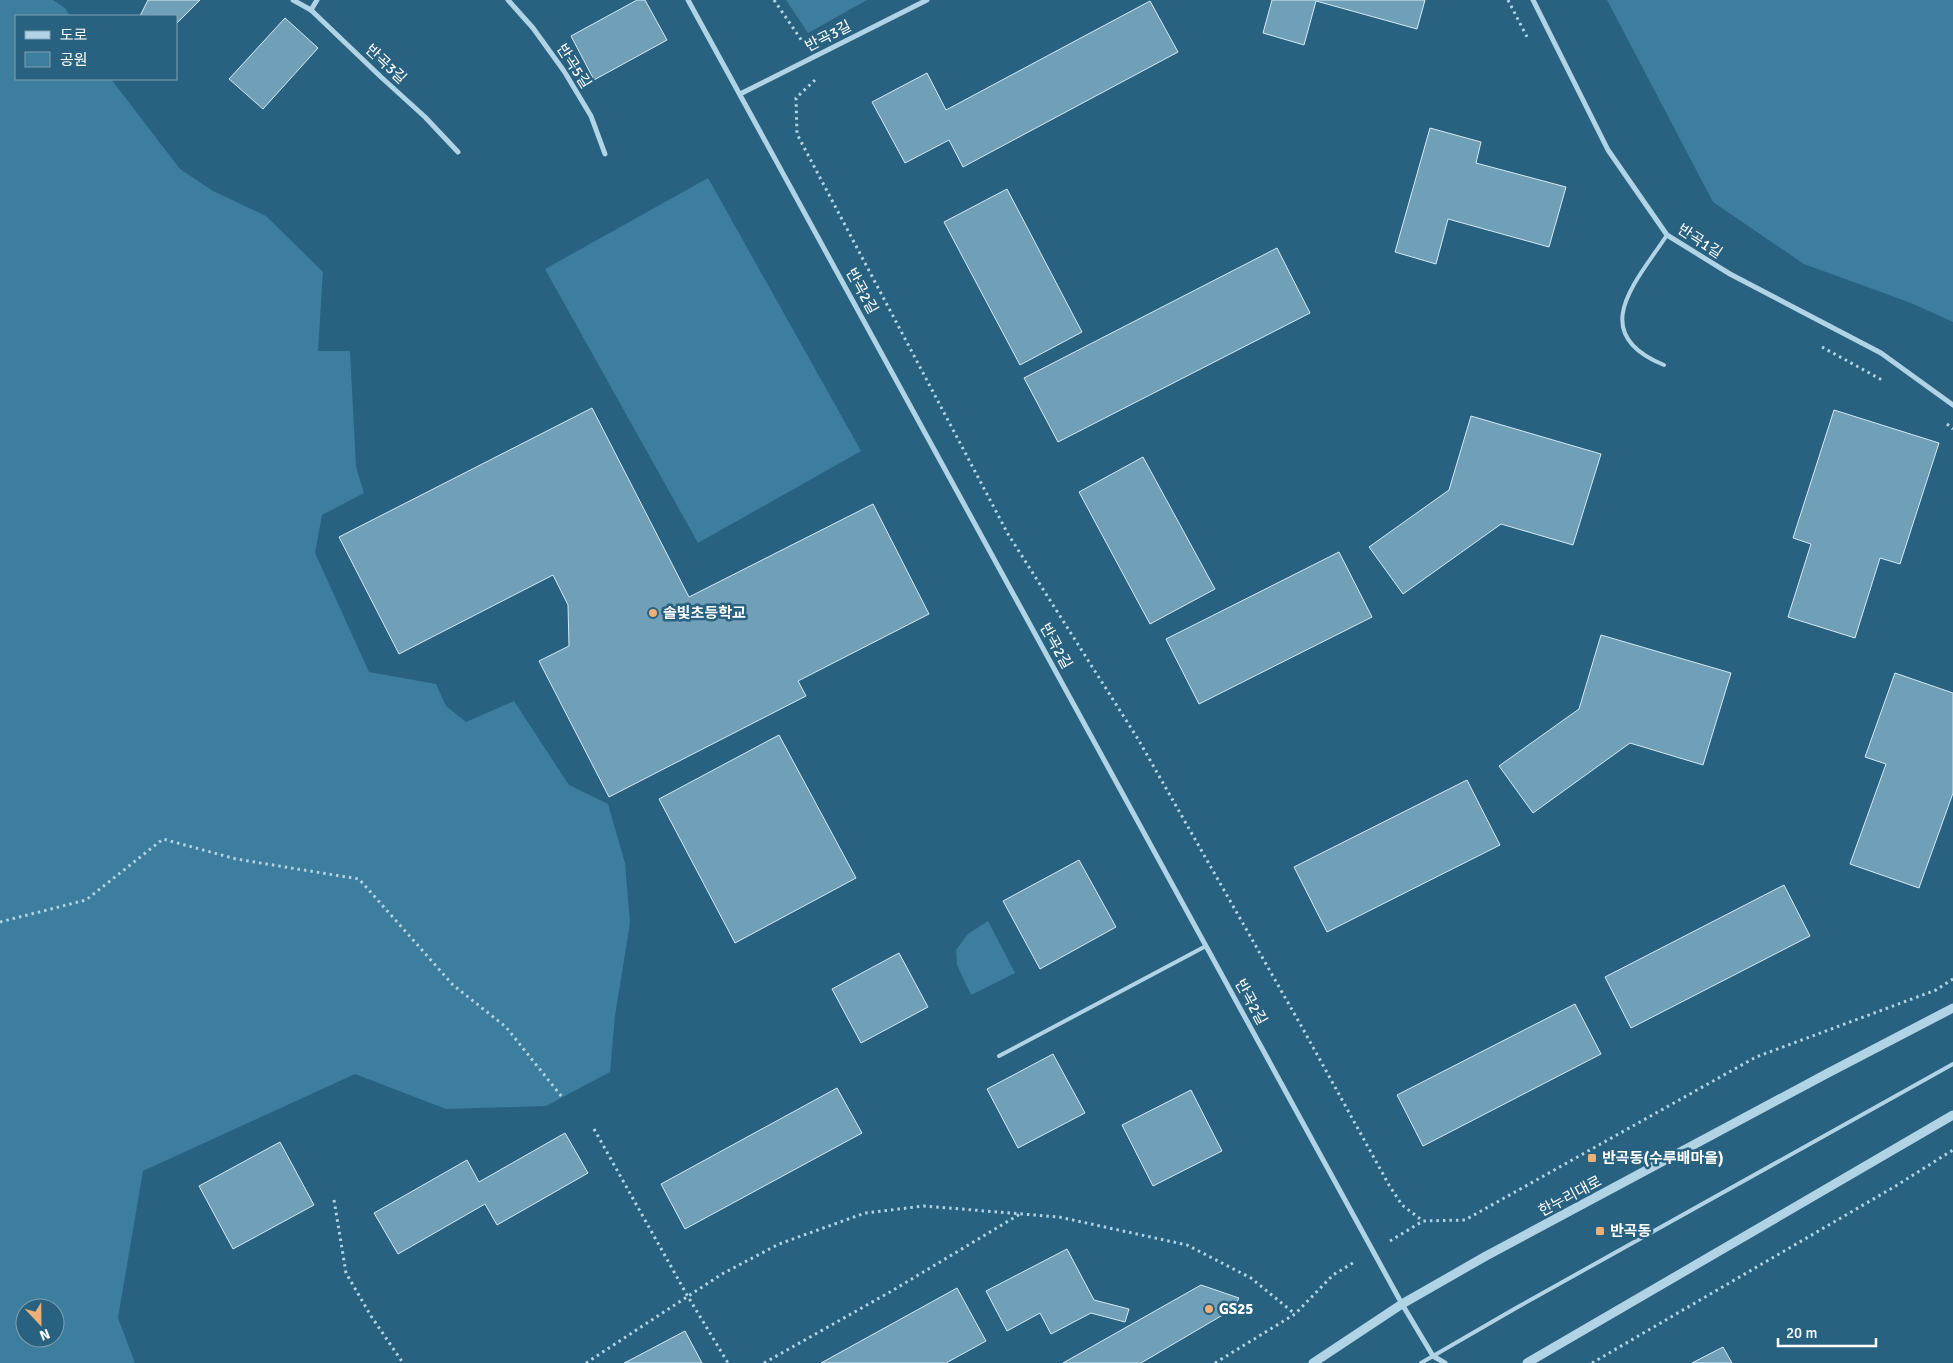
<svg xmlns="http://www.w3.org/2000/svg" width="1953" height="1363" viewBox="0 0 1953 1363" font-family="Signika,'Noto Sans KR',sans-serif">
  <style>
    .green { fill: #3d7d9d; fill-rule: evenodd }
    .building { fill: #70a0b8; stroke: #d3eaf5 }
    .lines { fill: none; stroke-linecap: round; stroke-linejoin: round }
    .path { stroke: #b0d4e5; stroke-width: 3; stroke-dasharray: 2.5 4; stroke-linecap: butt }
    .service { stroke: #b0d4e5; stroke-width: 4 }
    .minor { stroke: #b0d4e5; stroke-width: 5 }
    .tertiary { stroke: #b0d4e5; stroke-width: 9 }
    .poi-dot { fill: #edb077; stroke: #286280; stroke-width: 2 }
    .labels { text-anchor: middle; stroke-width: 5; stroke-linejoin: round; paint-order: stroke }
    .street-label { font-size: 15px; fill: #fff; stroke: #286280 }
    .poi-label { font-size: 15px; font-weight: bold; fill: #fff; stroke: #286280; text-anchor: start }
  </style>
  <rect width="100%" height="100%" fill="#286280"/>
  <g class="green">
    <path d="M0 0H53L65 8 70 16H16V79H111L180 169 213 191 266 216 323 272 318 351H350L356 467 364 493 322 515 315 553 369 672 436 684 446 706 466 722 514 701 569 785 608 804 625 863 630 923 615 1016 610 1072 546 1106 446 1109 355 1074 143 1171 118 1318 135 1363H0ZM25 1308H55V1338H25Z"/>
    <path d="M786 0H867L808 33Z"/>
    <path d="M1607 0H1953V322L1911 303 1804 264 1713 202Z"/>
    <path d="M708 178 861 451 698 543 545 269Z"/>
    <path d="M988 921 1015 973 971 995 957 965 956 950 968 934Z"/>
  </g>
  <g class="building">
    <path d="M148 0H200L176 24V16H140Z"/>
    <path d="M637 0H645L667 40 594 80 571 36Z"/>
    <path d="M1272 0H1425L1417 29 1316 1 1304 45 1263 33Z"/>
    <path d="M1150 1 1178 52 963 167 949 140 905 163 872 102 927 73 946 110Z"/>
    <path d="M285 18 318 48 263 109 229 79Z"/>
    <path d="M1430 128 1481 142 1476 163 1566 187 1549 247 1448 219 1436 264 1395 252Z"/>
    <path d="M1007 189 1082 332 1020 365 944 222Z"/>
    <path d="M1277 248 1310 313 1058 442 1024 378Z"/>
    <path d="M592 408 689 597 873 504 929 614 798 681 806 696 609 797 539 661 569 646 568 605 553 575 399 654 339 537Z"/>
    <path d="M1834 410 1939 443 1900 564 1880 558 1855 638 1788 617 1811 544 1793 538Z"/>
    <path d="M1471 416 1601 454 1573 545 1501 524 1403 594 1369 547 1449 490Z"/>
    <path d="M1143 457 1215 589 1150 624 1079 492Z"/>
    <path d="M1339 552 1372 617 1199 704 1166 639Z"/>
    <path d="M1601 635 1731 673 1703 765 1630 743 1533 813 1499 766 1579 709Z"/>
    <path d="M1895 673 1953 693V793L1919 888 1850 864 1886 764 1865 757Z"/>
    <path d="M779 735 856 878 735 943 659 799Z"/>
    <path d="M1467 780 1500 845 1327 932 1294 867Z"/>
    <path d="M1079 860 1116 927 1040 969 1003 901Z"/>
    <path d="M1784 885 1810 936 1631 1028 1605 977Z"/>
    <path d="M899 953 928 1007 861 1043 832 989Z"/>
    <path d="M1575 1004 1601 1054 1423 1146 1397 1095Z"/>
    <path d="M1053 1054 1085 1113 1018 1148 987 1089Z"/>
    <path d="M837 1088 862 1133 685 1229 661 1184Z"/>
    <path d="M1191 1090 1222 1151 1153 1186 1122 1125Z"/>
    <path d="M565 1133 588 1173 497 1225 485 1204 398 1254 374 1213 467 1160 479 1182Z"/>
    <path d="M280 1142 314 1205 233 1249 199 1186Z"/>
    <path d="M1067 1249 1094 1300 1129 1309 1125 1322 1091 1313 1051 1334 1040 1313 1007 1331 986 1291Z"/>
    <path d="M1201 1285 1239 1298 1233 1309 1141 1363H1063Z"/>
    <path d="M957 1288 986 1341 946 1363H821Z"/>
    <path d="M685 1331 702 1363H624L632 1359Z"/>
    <path d="M1723 1347 1732 1363H1692Z"/>
  </g>
  <g class="lines">
    <g class="path">
      <path d="M774 0 802 41"/>
      <path d="M1508 0 1527 37"/>
      <path d="M815 80 796 98 797 134 1008 534 1138 739 1303 1029 1389 1185 1402 1205 1423 1221"/>
      <path d="M1822 347 1882 380"/>
      <path d="M1947 424 1953 429"/>
      <path d="M0 922 86 900 163 839 236 859 359 879 453 985 506 1027 562 1097"/>
      <path d="M594 1129 687 1295 728 1363"/>
      <path d="M334 1200 346 1273 371 1316 403 1363"/>
      <path d="M1390 1241 1423 1221 1465 1220 1756 1057 1936 990 1953 979"/>
      <path d="M586 1363 722 1274 779 1244 865 1213 924 1206 1059 1217 1187 1245 1251 1278 1295 1314"/>
      <path d="M764 1363 890 1292 1020 1214"/>
      <path d="M1215 1363 1295 1314 1333 1275 1356 1261"/>
      <path d="M1592 1363 1894 1187 1953 1150"/>
    </g>
    <g class="service">
      <path d="M1664 365C1585 333 1637 281 1667 235"/>
      <path d="M999 1056 1206 946"/>
      <path d="M1421 1363 1516 1308 1953 1064"/>
    </g>
    <g class="minor">
      <path d="M293 0 311 10 381 77 425 117 458 152"/>
      <path d="M508 0 533 28 564 71 591 116 605 154"/>
      <path d="M688 0 1402 1304 1433 1356 1445 1363"/>
      <path d="M1533 0 1608 150 1667 235 1730 274 1881 353 1953 405"/>
      <path d="M311 10 317 0"/>
      <path d="M740 94 927 0"/>
    </g>
    <g class="tertiary">
      <path d="M1313 1363 1402 1304 1486 1256 1828 1073 1953 1008"/>
      <path d="M1527 1363 1953 1115"/>
    </g>
  </g>
  <g class="poi-dot">
    <circle cx="653" cy="613" r="5"/>
    <rect x="1587" y="1153" width="10" height="10" rx="2.5"/>
    <rect x="1595" y="1226" width="10" height="10" rx="2.5"/>
    <circle cx="1209" cy="1309" r="5"/>
  </g>
  <g class="labels">
    <g class="street-label">
      <text transform="translate(828 36) rotate(-27)" y="5">반곡3길</text>
      <text transform="translate(386 64) rotate(43)" y="5">반곡3길</text>
      <text transform="translate(574 66) rotate(57)" y="5">반곡5길</text>
      <text transform="translate(1700 241) rotate(33)" y="5">반곡1길</text>
      <text transform="translate(862 291) rotate(61)" y="5">반곡2길</text>
      <text transform="translate(1056 646) rotate(61)" y="5">반곡2길</text>
      <text transform="translate(1251 1002) rotate(61)" y="5">반곡2길</text>
      <text transform="translate(1570 1196) rotate(-28)" y="5">한누리대로</text>
    </g>
    <g class="poi-label">
      <text x="663" y="618">솔빛초등학교</text>
      <text x="1602" y="1163">반곡동(수루배마을)</text>
      <text x="1610" y="1236">반곡동</text>
      <text x="1219" y="1314">GS25</text>
    </g>
  </g>
  <rect x="15" y="15" width="162" height="65" fill="#286280" stroke="#7ea1b3"/>
  <rect x="25" y="31" width="25" height="8" fill="#b0d4e5" stroke="#7ea1b3"/>
  <text x="60" y="40" font-size="15" fill="#ffffff">도로</text>
  <rect x="25" y="52" width="25" height="15" fill="#3d7d9d" stroke="#7ea1b3"/>
  <text x="60" y="65" font-size="15" fill="#ffffff">공원</text>
  <g transform="translate(40 1323) rotate(158)"><circle r="24" fill="#286280" stroke="#7ea1b3"/>
  <path d="M0-4L9 19L0 12L-9 19Z" fill="#edb077"/>
  <text y="-8" font-size="14" font-weight="bold" text-anchor="middle" fill="#ffffff">N</text>
  </g>
  <path d="M1778 1338v8h98v-8" fill="none" stroke="#ffffff" stroke-width="2.5"/>
  <text x="1786" y="1338" font-size="15" fill="#ffffff" stroke="#286280" stroke-width="4" paint-order="stroke">20 m</text>
</svg>
